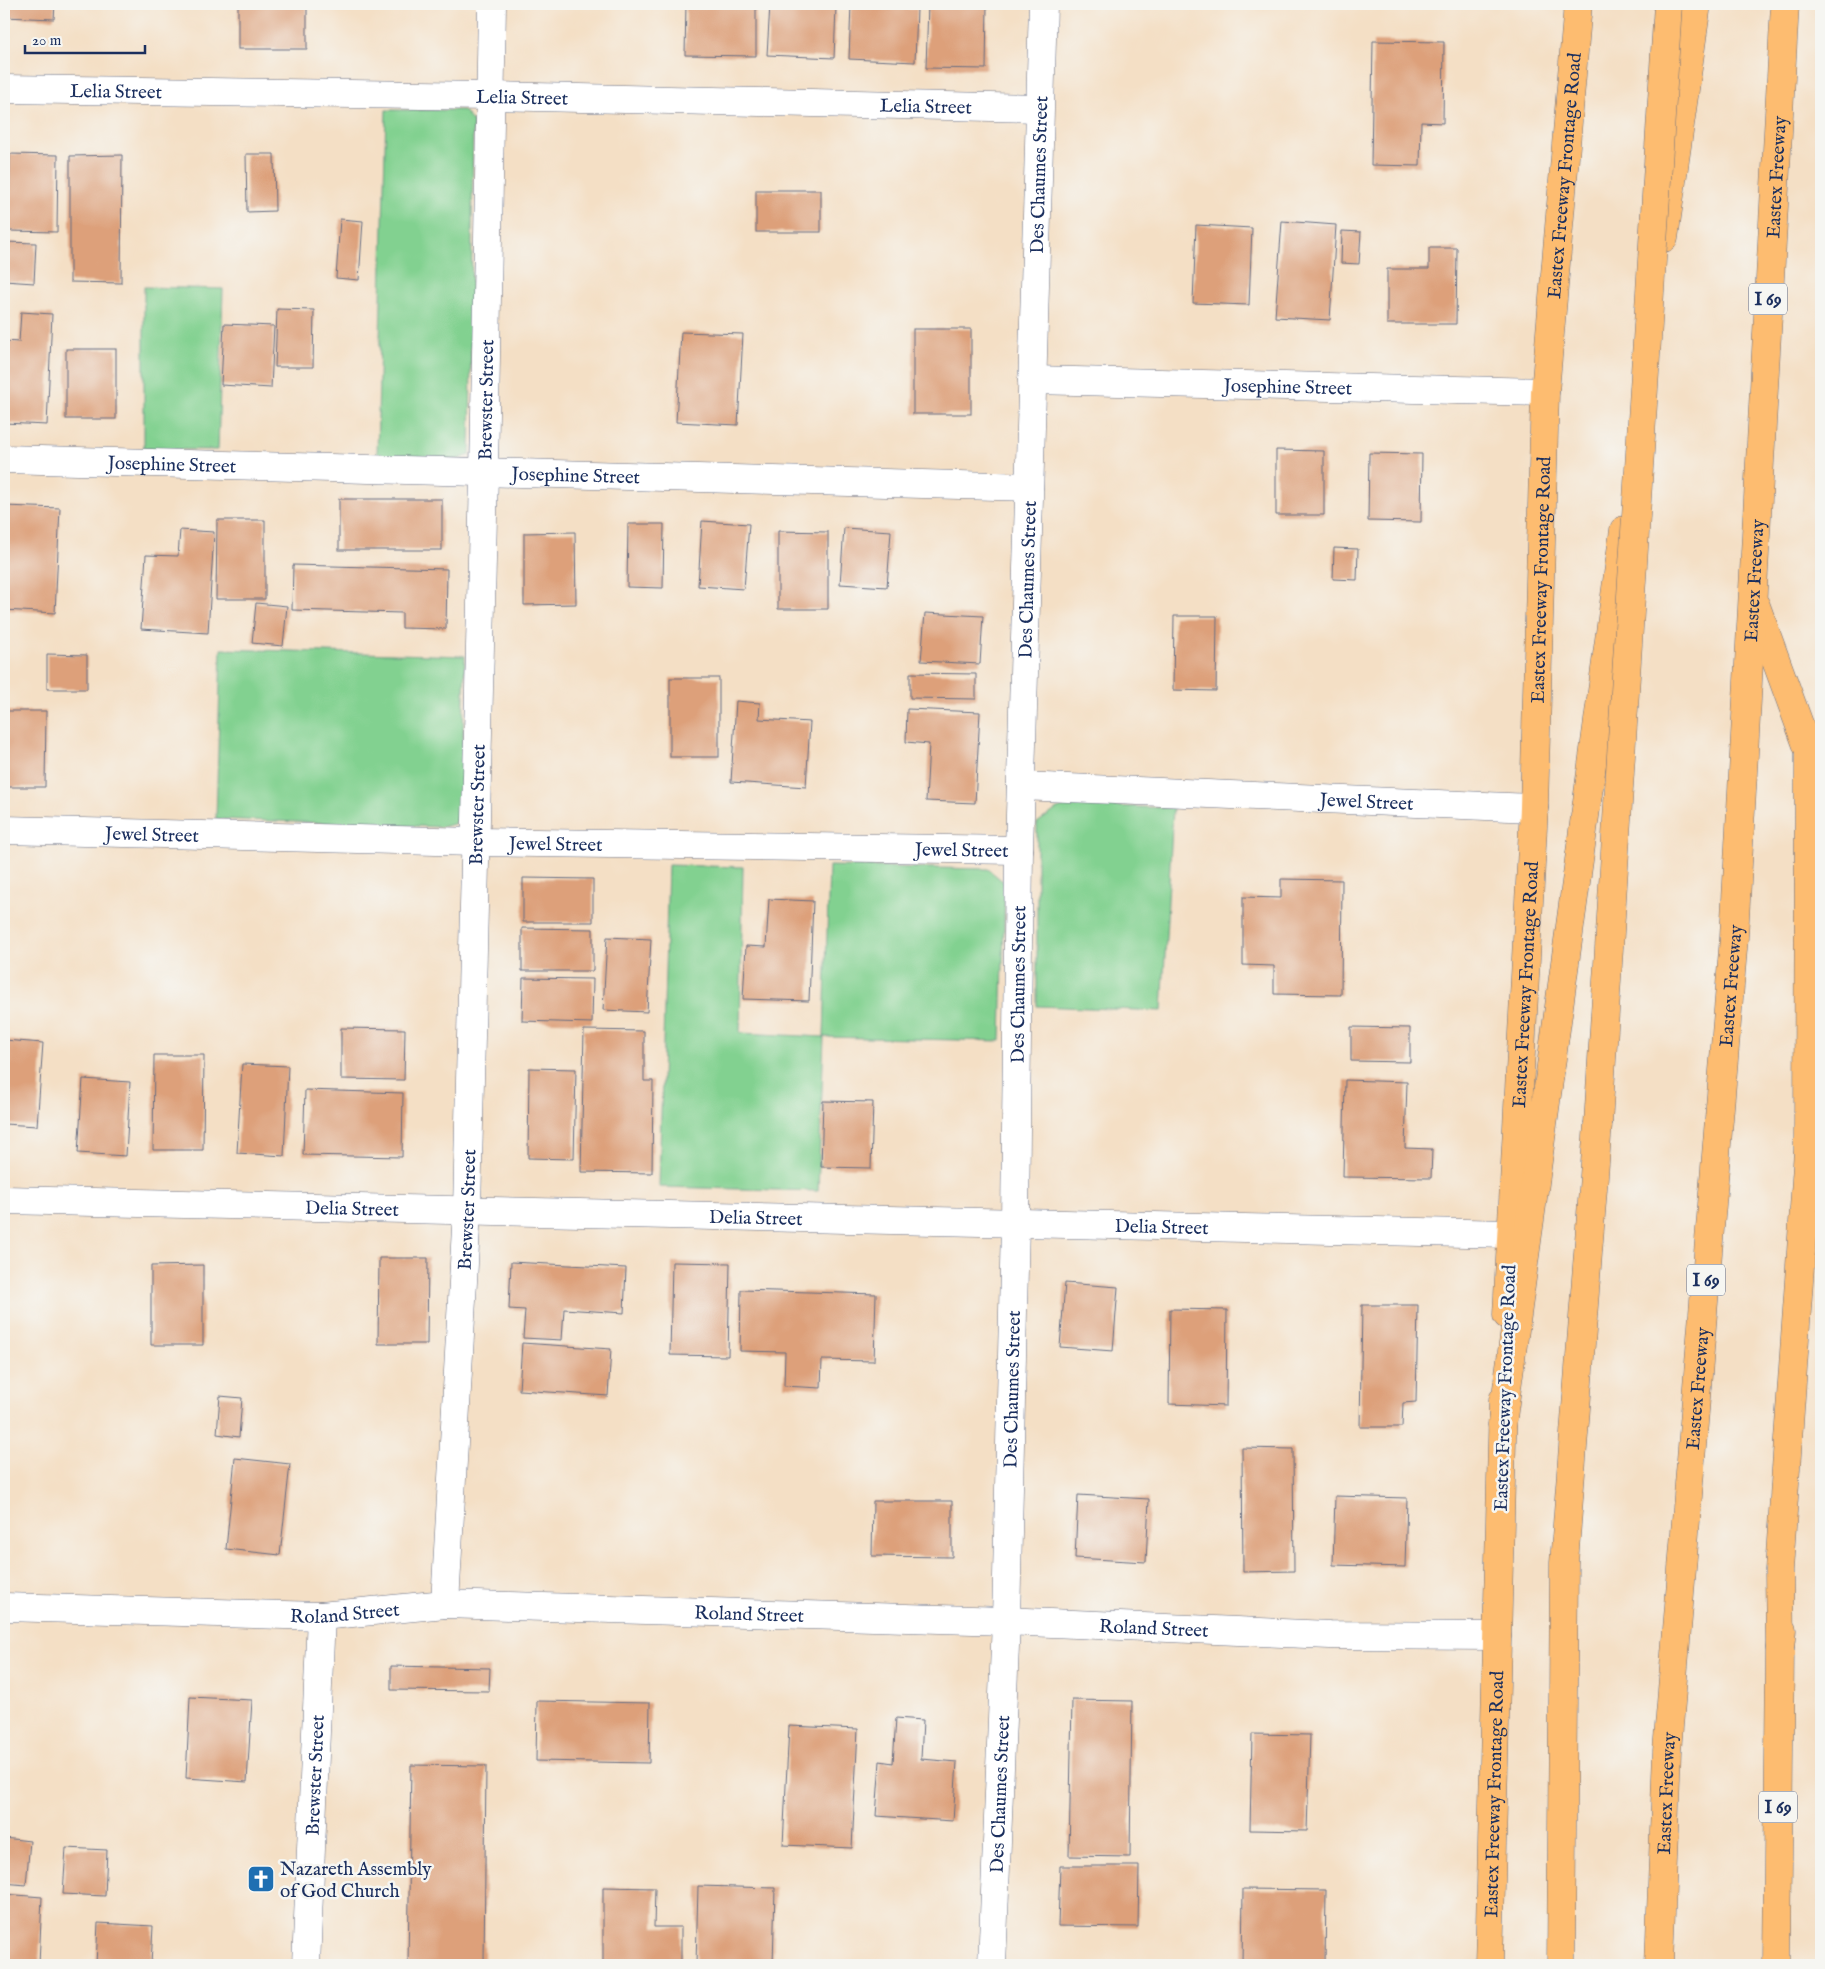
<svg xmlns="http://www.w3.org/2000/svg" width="1825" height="1969" viewBox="0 0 1825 1969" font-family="'IM FELL English',serif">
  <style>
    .green { fill: #82d190; stroke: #4e8077 }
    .building { fill: #dda07a }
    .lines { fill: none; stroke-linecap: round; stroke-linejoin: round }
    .minor-casing { stroke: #676d82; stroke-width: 29 }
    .major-casing { stroke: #676d82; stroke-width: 29 }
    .highway-casing { stroke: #676d82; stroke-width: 29 }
    .minor { stroke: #fff; stroke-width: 28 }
    .major { stroke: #fdbc6f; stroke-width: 28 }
    .highway { stroke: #fdbc6f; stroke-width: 28 }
    .highway-bridge-casing { stroke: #676d82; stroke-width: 29; stroke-linecap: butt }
    .highway-bridge { stroke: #fdbc6f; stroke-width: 28 }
    .labels { text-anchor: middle; stroke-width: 5; stroke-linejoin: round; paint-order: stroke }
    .shield { fill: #f6f6f2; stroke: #5d6b8a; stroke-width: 1 }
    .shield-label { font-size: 18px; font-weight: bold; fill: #1b2f5e }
    .street-label { font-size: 19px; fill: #1b2f5e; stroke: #f6f6f2 }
    .poi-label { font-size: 19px; fill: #1b2f5e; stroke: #f6f6f2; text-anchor: start }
  </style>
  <rect width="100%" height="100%" fill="#f6f6f2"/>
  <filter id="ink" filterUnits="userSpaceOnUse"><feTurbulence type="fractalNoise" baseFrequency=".02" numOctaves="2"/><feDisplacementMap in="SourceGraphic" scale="10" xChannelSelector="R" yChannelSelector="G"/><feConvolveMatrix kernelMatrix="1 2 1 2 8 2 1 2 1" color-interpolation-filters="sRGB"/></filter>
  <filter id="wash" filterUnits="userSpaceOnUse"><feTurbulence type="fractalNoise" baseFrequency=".0096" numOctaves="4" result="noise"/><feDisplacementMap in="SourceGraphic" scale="20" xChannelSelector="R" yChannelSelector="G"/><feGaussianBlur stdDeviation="1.12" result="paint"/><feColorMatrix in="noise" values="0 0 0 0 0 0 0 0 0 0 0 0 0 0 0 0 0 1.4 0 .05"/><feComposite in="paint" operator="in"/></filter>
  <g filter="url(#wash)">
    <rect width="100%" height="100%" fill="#f4dfc5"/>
    <g class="green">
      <path d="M386 110H463L473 122 470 455 456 460 377 456Z"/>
      <path d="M144 287 223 289 218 450 144 449Z"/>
      <path d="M221 649 465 656 461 815 454 824 441 827 216 819Z"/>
      <path d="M1069 805 1173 808 1162 1011 1037 1006V823L1057 809Z"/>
      <path d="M668 865 743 867 740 1033 824 1037 829 866 988 869 1005 883 1001 1041 824 1037 818 1191 659 1187Z"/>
    </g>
    <g id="blocks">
      <g class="building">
        <path d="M4 4H55L54 19 4 17Z"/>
        <rect x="238" y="4" width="69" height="45"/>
        <path d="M686 4 756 5V56L685 55Z"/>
        <path d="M770 4H824V6L836 7 834 58 767 55Z"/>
        <path d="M851 4H906V9H917L915 62 849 59Z"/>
        <path d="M928 4H987L986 69 926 68Z"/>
        <path d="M1373 41 1444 42 1443 123 1421 122 1420 166 1371 165Z"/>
        <path d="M10 154 58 155 57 232 9 231Z"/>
        <path d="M246 154H274L275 211 247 212Z"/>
        <path d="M122 155 121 283 70 282V156Z"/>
        <rect x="756" y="190" width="65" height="42"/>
        <path d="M340 219 363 221 359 280 336 278Z"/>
        <path d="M1282 221 1336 225 1330 320 1275 317Z"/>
        <path d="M1196 225 1252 228 1249 305 1193 303Z"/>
        <path d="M1342 231 1361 232 1359 264 1341 263Z"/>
        <path d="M4 242 36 243 34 283 4 281Z"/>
        <path d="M1429 248H1457L1456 324H1387V269H1429Z"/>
        <path d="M277 309 314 310 313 367H275Z"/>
        <path d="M21 312 52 314 47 425 4 423V341L19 342Z"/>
        <path d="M224 324 274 326 271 388 221 385Z"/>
        <rect x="913" y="329" width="58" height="85"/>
        <path d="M681 332 743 334 738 425 676 422Z"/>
        <rect x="66" y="349" width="50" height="70"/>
        <path d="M1276 450 1324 451V515H1276Z"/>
        <path d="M1369 453 1422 454 1421 522 1368 521Z"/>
        <rect x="339" y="499" width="103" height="51"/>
        <path d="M4 506 60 508 55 613 4 610Z"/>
        <path d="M217 520H265V599H216Z"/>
        <path d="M702 521 749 524 744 589 698 586Z"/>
        <path d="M628 524H664L663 588 627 587Z"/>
        <path d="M844 528 891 531 887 587 840 584Z"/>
        <path d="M180 530 214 532 208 633 141 629 146 555 178 556Z"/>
        <path d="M778 531 828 532V609H778Z"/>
        <path d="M575 532 576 604 524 605V533Z"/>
        <path d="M1334 548 1358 549 1357 580 1333 579Z"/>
        <path d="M293 565 447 569 446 629 402 628V613L292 610Z"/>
        <path d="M256 603 287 606 283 646 252 643Z"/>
        <path d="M925 613 983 616 980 664 921 661Z"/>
        <path d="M1174 616H1217L1216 691 1173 690Z"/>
        <path d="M47 654 87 655V689H47Z"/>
        <path d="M910 673 976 674V699L910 698Z"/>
        <rect x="670" y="678" width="49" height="79"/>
        <path d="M736 701 760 703 759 719 810 722 806 787 731 782Z"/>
        <path d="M907 709 980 712 975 803 926 801 929 744 906 742Z"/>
        <path d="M4 711H46L45 787H4Z"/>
        <path d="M523 878 593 879V922H523Z"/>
        <path d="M1281 879 1342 880 1341 995 1274 994V966L1243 965V897L1281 898Z"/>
        <path d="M769 899 813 901 809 1001 743 999 746 946 766 947Z"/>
        <path d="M522 928 593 929V971H522Z"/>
        <path d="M607 937 651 939 647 1012 603 1010Z"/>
        <path d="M523 978 593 979 592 1023 522 1021Z"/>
        <path d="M1351 1027 1410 1028V1062L1351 1061Z"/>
        <path d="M341 1028 405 1029 404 1080 341 1079Z"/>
        <path d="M584 1030 644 1031V1081H653L652 1173 581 1172Z"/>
        <path d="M4 1040 43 1043 37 1126 4 1124Z"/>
        <path d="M154 1055H204L203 1150H153Z"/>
        <path d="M242 1064 288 1066 284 1156 237 1153Z"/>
        <path d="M529 1068 576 1069 574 1159 528 1158Z"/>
        <path d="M83 1079 130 1082 126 1156 78 1153Z"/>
        <path d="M1345 1080 1407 1082 1405 1148 1432 1149 1431 1178 1343 1177Z"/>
        <path d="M305 1090 403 1093 402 1157 303 1155Z"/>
        <path d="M823 1101 873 1102 871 1168 821 1167Z"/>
        <path d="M379 1258H428L427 1344H378Z"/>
        <path d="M511 1262 626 1268 624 1313 564 1309 562 1340 523 1338 525 1310 509 1309Z"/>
        <path d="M672 1262 730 1263 728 1356 670 1355Z"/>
        <path d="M203 1265V1345H151V1266Z"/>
        <path d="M1065 1283 1118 1287 1113 1351 1060 1347Z"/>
        <path d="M741 1290 876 1294 874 1361 822 1360 821 1388 784 1386 785 1352 740 1351Z"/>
        <path d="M1362 1305H1418L1416 1402 1403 1403 1402 1427H1360Z"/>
        <path d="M1170 1309 1227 1310 1226 1406 1169 1404Z"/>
        <path d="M522 1343 611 1349 608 1396 519 1390Z"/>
        <path d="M220 1396 242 1398 239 1437 217 1434Z"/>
        <path d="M1242 1448 1293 1449 1294 1571 1243 1572Z"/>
        <path d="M235 1458 290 1464 280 1555 226 1549Z"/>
        <path d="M1078 1495 1149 1499 1146 1562 1075 1558Z"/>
        <path d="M1335 1496 1407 1498 1405 1567 1333 1565Z"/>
        <path d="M873 1501H952V1557L872 1556Z"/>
        <path d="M391 1666 490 1668 489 1691 391 1690Z"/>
        <path d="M190 1697 252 1700 247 1782 186 1778Z"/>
        <path d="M1072 1700 1132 1701 1130 1857 1069 1856Z"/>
        <path d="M537 1701 650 1703 649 1763 536 1761Z"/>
        <path d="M896 1718 923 1720 921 1759 957 1762 953 1821 876 1816 880 1761 893 1763Z"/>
        <path d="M789 1726 858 1729 852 1848 783 1845Z"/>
        <path d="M1252 1734 1310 1735 1307 1831 1250 1830Z"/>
        <path d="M411 1765 486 1766 484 1965H408Z"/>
        <path d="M4 1838 30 1841 26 1885 4 1883Z"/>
        <path d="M66 1848 107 1850 105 1896 63 1894Z"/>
        <path d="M1060 1866H1139L1138 1927 1058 1926Z"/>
        <path d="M698 1886 775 1888 773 1965H696Z"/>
        <path d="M603 1887 655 1888 654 1927H681V1965H603Z"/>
        <path d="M1243 1889 1326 1890 1325 1965H1242Z"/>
        <path d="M4 1894 42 1897 39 1965H4Z"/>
        <path d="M98 1923 153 1926 151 1965H96Z"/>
      </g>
    </g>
  </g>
  <g filter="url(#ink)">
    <use href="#blocks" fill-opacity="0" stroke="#676d82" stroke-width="1"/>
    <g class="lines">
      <g class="minor-casing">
        <g id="minor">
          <path id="s1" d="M4 89 489 96 1039 108"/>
          <path id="s2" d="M1032 380 1545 392"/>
          <path id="s3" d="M4 459 1029 487"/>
          <path id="s4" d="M1021 786 1534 808"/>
          <path id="s5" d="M4 830 475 842 1019 850"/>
          <path id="s6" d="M4 1200 1510 1234"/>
          <path id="s7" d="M445 1604 467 1210 484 473 492 4"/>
          <path id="s8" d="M4 1607 321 1616 445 1604 1006 1621 1330 1635 1497 1636"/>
          <path id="s9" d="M306 1965 321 1616"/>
          <path id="s10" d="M992 1965 1006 1621 1015 1223 1019 850 1043 4"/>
        </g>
      </g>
      <g class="major-casing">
        <g id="major">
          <path id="s11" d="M1507 1315 1534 808 1545 392 1578 4"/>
          <path id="s12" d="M1489 1965 1503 1400"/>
        </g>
      </g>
      <g class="highway-casing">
        <g id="highway">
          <path d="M1664 238 1697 4"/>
          <path d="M1756 606 1809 751 1808 1150 1779 1570 1780 1648"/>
          <path d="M1502 1425 1624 530"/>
          <path d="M1561 1965 1564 1563 1598 1124"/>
          <path id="s13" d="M1659 1965 1667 1751 1734 937 1785 4"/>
          <path d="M1777 1965 1780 1648 1782 1630"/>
        </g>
      </g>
      <use href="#minor" class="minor"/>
      <use href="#major" class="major"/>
      <use href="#highway" class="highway"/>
      <g class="highway-bridge-casing">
        <path id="highway-bridge" d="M1598 1124 1668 4"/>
      </g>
      <use href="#highway-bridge" class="highway-bridge"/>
    </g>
  </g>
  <defs>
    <g id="church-square" transform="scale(1.4375)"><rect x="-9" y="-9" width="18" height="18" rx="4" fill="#1f6fb2" stroke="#f6f6f2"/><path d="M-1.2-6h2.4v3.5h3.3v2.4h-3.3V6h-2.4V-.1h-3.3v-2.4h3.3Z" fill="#fff"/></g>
  </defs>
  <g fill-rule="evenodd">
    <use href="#church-square" x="261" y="1879"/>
  </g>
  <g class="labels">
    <g class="shield">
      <rect x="1749" y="283.5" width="38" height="31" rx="4"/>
      <rect x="1687" y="1264.5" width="38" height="31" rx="4"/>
      <rect x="1759" y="1791.5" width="38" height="31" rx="4"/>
    </g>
    <g class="shield-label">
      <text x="1768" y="305">I 69</text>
      <text x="1706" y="1286">I 69</text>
      <text x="1778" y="1813">I 69</text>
    </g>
    <g class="street-label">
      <text dy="7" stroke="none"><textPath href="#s1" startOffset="112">Lelia Street</textPath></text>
      <text dy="7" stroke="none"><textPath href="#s1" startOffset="518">Lelia Street</textPath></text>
      <text dy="7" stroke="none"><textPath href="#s1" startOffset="922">Lelia Street</textPath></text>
      <text dy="7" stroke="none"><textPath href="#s10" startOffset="1791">Des Chaumes Street</textPath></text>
      <text dy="7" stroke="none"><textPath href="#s11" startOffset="1141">Eastex Freeway Frontage Road</textPath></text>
      <text dy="7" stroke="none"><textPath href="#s13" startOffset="1792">Eastex Freeway</textPath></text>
      <text dy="7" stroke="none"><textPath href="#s2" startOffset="256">Josephine Street</textPath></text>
      <text dy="7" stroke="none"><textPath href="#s7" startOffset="1205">Brewster Street</textPath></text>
      <text dy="7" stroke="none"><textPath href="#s3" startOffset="168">Josephine Street</textPath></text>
      <text dy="7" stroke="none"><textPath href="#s3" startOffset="572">Josephine Street</textPath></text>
      <text dy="7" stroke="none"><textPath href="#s11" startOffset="736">Eastex Freeway Frontage Road</textPath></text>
      <text dy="7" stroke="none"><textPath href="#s10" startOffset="1386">Des Chaumes Street</textPath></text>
      <text dy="7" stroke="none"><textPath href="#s13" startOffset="1388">Eastex Freeway</textPath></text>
      <text dy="7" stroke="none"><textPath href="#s4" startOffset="346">Jewel Street</textPath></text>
      <text dy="7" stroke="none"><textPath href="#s7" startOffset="800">Brewster Street</textPath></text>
      <text dy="7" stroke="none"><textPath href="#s5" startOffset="148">Jewel Street</textPath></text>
      <text dy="7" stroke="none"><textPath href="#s5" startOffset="552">Jewel Street</textPath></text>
      <text dy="7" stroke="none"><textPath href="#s5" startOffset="958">Jewel Street</textPath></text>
      <text dy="7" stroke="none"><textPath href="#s11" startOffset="331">Eastex Freeway Frontage Road</textPath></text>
      <text dy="7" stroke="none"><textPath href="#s10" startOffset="981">Des Chaumes Street</textPath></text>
      <text dy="7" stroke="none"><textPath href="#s13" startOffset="982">Eastex Freeway</textPath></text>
      <text dy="7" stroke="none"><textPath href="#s6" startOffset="348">Delia Street</textPath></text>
      <text dy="7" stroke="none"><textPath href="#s7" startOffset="395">Brewster Street</textPath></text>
      <text dy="7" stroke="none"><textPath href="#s6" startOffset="752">Delia Street</textPath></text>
      <text dy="7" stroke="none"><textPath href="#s6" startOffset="1158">Delia Street</textPath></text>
      <text transform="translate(1504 1388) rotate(-88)" y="7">Eastex Freeway Frontage Road</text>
      <text dy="7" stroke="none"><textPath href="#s10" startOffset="576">Des Chaumes Street</textPath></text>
      <text dy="7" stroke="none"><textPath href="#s13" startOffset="578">Eastex Freeway</textPath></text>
      <text dy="7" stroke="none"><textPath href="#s8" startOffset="341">Roland Street</textPath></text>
      <text dy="7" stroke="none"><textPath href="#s8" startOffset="746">Roland Street</textPath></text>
      <text dy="7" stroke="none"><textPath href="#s8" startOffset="1151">Roland Street</textPath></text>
      <text dy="7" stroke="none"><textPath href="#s9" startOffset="190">Brewster Street</textPath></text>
      <text dy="7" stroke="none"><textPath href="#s12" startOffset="171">Eastex Freeway Frontage Road</textPath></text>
      <text dy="7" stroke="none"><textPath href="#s13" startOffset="172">Eastex Freeway</textPath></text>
      <text dy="7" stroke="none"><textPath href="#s10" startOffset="171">Des Chaumes Street</textPath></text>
    </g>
    <g class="poi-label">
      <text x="280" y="1875">Nazareth Assembly<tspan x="280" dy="22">of God Church</tspan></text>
    </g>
  </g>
  <rect width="1825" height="1969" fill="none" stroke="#f6f6f2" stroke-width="20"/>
  <path d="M25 45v8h120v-8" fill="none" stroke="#1b2f5e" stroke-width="2.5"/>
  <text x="32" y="45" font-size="15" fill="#1b2f5e" stroke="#f6f6f2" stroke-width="4" paint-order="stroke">20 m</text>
</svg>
